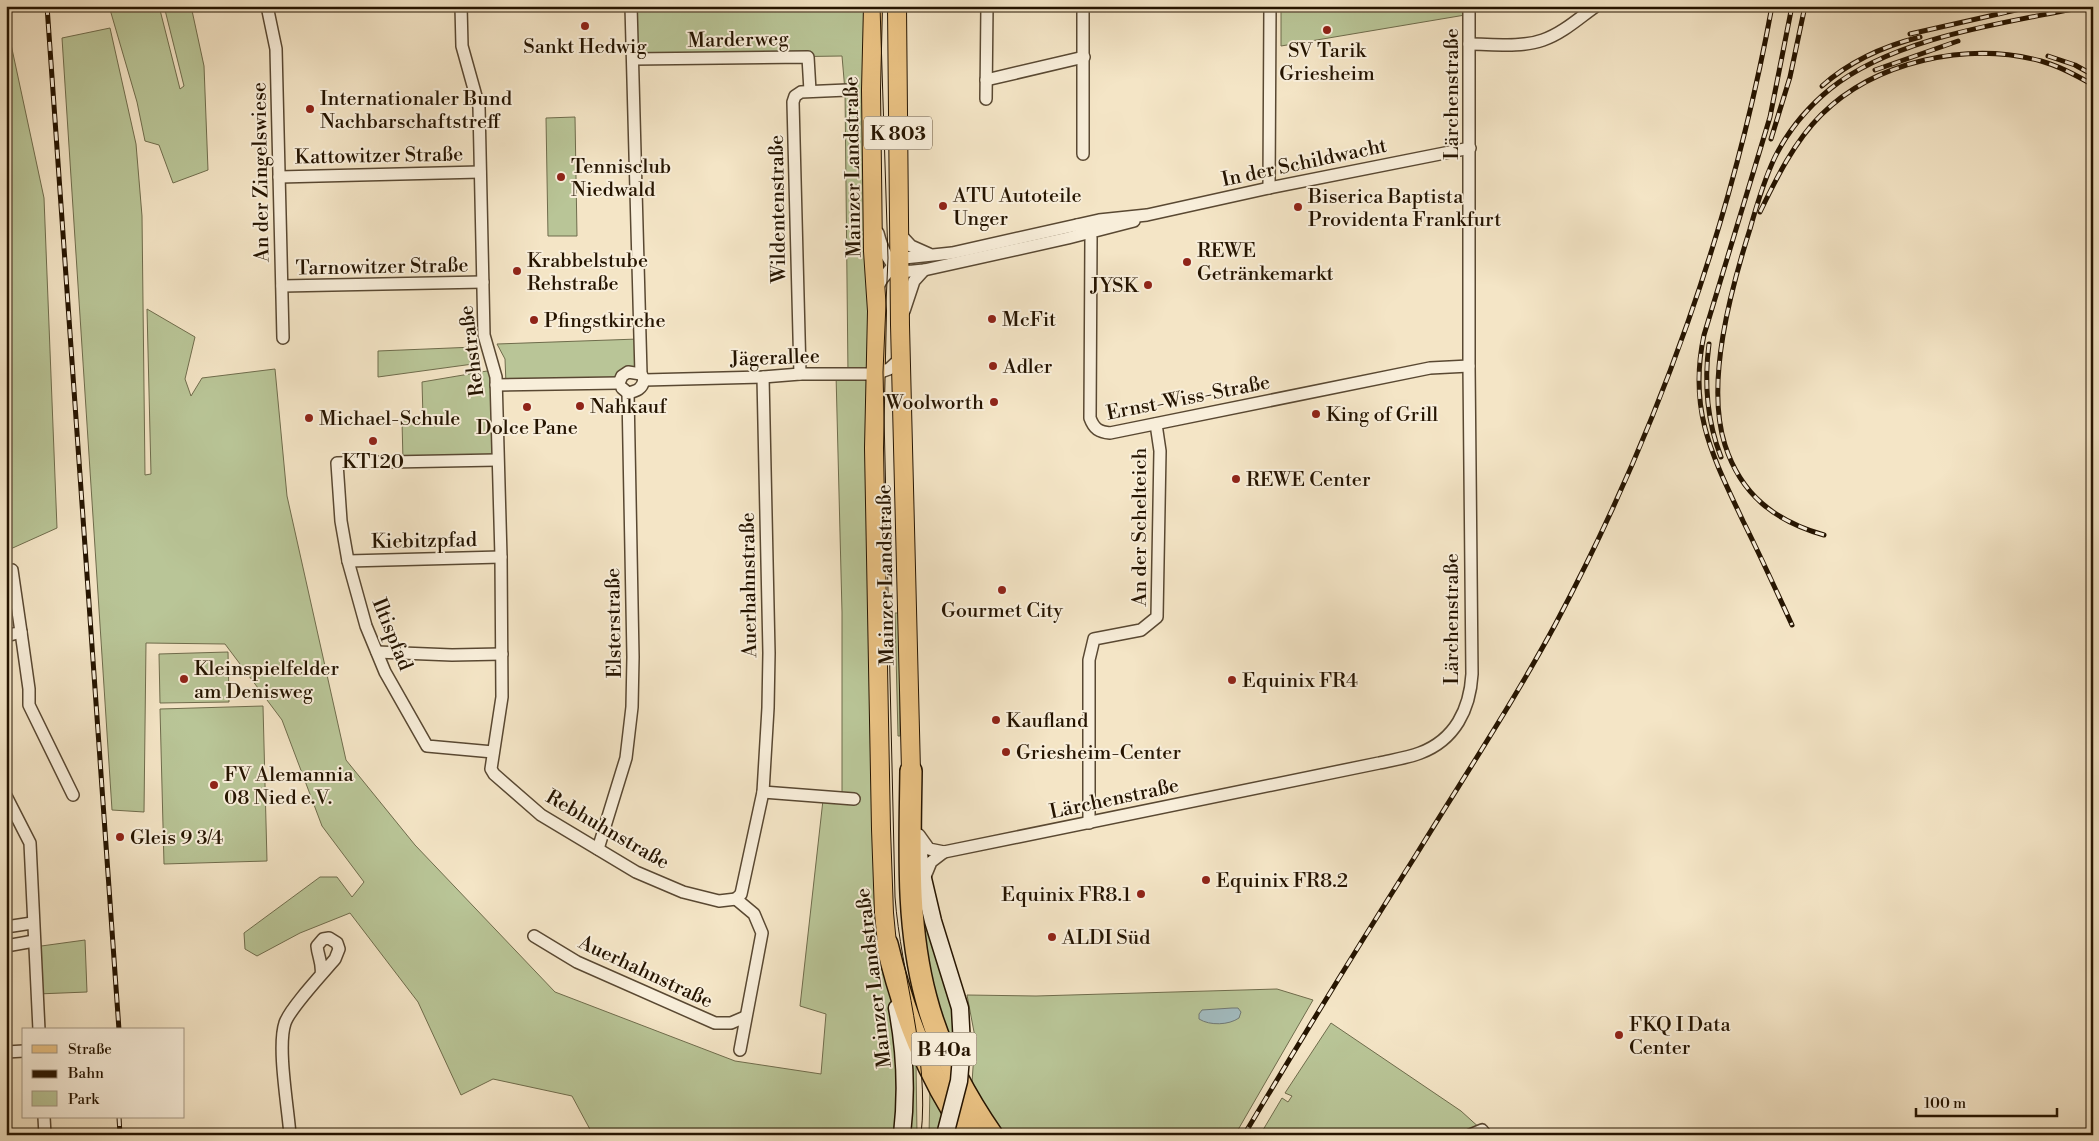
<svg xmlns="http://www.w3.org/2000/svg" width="2099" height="1141" viewBox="0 0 2099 1141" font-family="'Libre Bodoni',serif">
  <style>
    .green { fill: #b9c597; stroke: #6f6c4c }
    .water { fill: #a2bcc1; stroke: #707974 }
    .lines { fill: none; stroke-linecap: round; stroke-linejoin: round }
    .street-casing { stroke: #594832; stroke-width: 14 }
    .secondary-casing { stroke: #251400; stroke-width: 19 }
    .primary-casing { stroke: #251400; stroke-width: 20 }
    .highway-casing { stroke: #251400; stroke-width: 24 }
    .street { stroke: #f8eeda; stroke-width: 11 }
    .secondary { stroke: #f8eeda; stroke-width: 16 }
    .primary { stroke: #eac283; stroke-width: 18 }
    .highway { stroke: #eac283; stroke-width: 21 }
    .tram { stroke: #251400; stroke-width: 1 }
    .rail-casing { stroke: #251400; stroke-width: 5 }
    .rail { stroke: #f8eeda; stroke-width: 3; stroke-dasharray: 9; stroke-linecap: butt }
    .secondary-bridge-casing { stroke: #251400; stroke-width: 19; stroke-linecap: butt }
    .secondary-bridge { stroke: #f8eeda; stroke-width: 16 }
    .poi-dot { fill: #8f2418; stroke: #f8eeda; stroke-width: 2 }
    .labels { text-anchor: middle; stroke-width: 4; stroke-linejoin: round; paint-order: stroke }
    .shield { fill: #f8eeda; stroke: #645541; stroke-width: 1 }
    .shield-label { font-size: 19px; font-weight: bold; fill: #251400 }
    .street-label { font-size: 20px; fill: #251400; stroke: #f8eeda }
    .poi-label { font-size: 20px; fill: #251400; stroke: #f8eeda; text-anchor: start }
  </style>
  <rect width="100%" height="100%" fill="#f4e5c6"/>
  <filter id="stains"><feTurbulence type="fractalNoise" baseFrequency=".004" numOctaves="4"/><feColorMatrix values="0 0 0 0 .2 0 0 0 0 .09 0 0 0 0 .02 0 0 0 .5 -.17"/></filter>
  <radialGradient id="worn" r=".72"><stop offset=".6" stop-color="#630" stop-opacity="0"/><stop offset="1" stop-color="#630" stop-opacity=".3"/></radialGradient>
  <g class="green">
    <path d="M109 6H159L180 89 184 86 164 6H191L204 66 208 170 173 183 159 145 145 141 137 102Z"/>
    <path d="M631 6H873L892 981 902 1135H640C622 1130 611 1135 593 1135L572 1096 493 1079 461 1095 418 1002 350 913 300 933 257 956 245 949 244 933 320 877H337L352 897 364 882 322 826 282 720 225 644 146 643 144 812 112 810 62 38 110 28 136 144 142 216 145 475 151 474 147 309 195 337 185 379 191 396 202 378 275 369 287 496 346 760 415 845 555 992 735 1061 821 1074 826 1014 800 1006 824 791 842 797V612L836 374H848L845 91 842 56 633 59Z"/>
    <path d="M1281 6H1465V15L1281 46Z"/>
    <path d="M6 21 44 198 57 528 6 551Z"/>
    <path d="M575 117 577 236H548L546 118Z"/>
    <path d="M638 339 639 372 626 378 506 384 505 359 497 344Z"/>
    <path d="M475 347 473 364 378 377V351Z"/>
    <path d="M487 371 492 376 494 455 403 461 402 421 423 418 422 382Z"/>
    <path d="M895 613H899L900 736H898Z"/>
    <path d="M228 652 229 702 160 703 159 654Z"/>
    <path d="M263 706 267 861 164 864 160 709Z"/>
    <path d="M918 880 954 1010 956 1064 932 994Z"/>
    <path d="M85 940 87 992 37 994 34 947Z"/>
    <path d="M1277 989 1313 1000 1235 1135H999L986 1116 972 1083 975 1037 967 995 1036 996Z"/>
    <path d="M1331 1023 1461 1111 1482 1130 1470 1135H1260L1282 1098 1288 1102 1292 1096 1285 1093Z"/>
    <path d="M909 1041 916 1062 917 1135H907Z"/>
    <path d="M930 1087 945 1114 938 1135H929Z"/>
  </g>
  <path class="water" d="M1232 1008H1238L1241 1012 1239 1018C1229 1025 1210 1026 1199 1019V1014L1202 1010Z"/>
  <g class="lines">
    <g class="street-casing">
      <g id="street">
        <path d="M267 6 276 49 283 338"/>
        <path d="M461 6 462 46 479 107 484 335 496 377 501 557 502 697 491 769 494 774 541 815 636 872 683 892 719 901 736 899"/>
        <path d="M631 6 641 374"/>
        <path d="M1083 6V154"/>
        <path d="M1469 44C1492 44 1521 48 1543 40 1563 33 1579 18 1596 6"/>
        <path d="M633 59 808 57 810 91"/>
        <path d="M986 80 1084 57"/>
        <path d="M986 99 987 6"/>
        <path d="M279 177 480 172"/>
        <path d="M1269 188 1270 6"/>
        <path d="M1077 225 1090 233 1091 238 1090 418C1094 429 1099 432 1110 433L1430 368 1469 366"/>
        <path d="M878 233C881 245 889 268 904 271 910 272 918 270 924 270L1068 238 1134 221"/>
        <path d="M899 233 911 246 929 254"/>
        <path d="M282 286 483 282"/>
        <path d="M877 288 882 279 892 267 904 258 952 253 1099 220 1147 215 1269 188 1470 148"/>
        <path d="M904 311 914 281 924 270"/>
        <path d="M800 374 793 102 795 96 801 92 847 90"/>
        <path d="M644 380 763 377 800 374H875L889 369 901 358"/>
        <path d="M619 383 622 376 628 372 641 374 644 379"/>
        <path d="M496 385 619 383"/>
        <path d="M622 388 628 393C637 391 642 389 644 380"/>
        <path d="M348 561 501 557"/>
        <path d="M21 632 29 689V705L73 795"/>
        <path d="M6 636 21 632 12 570"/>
        <path d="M377 652 452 655 502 654"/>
        <path d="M493 752 427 746 385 672 366 626 348 561 341 521 337 463 497 460"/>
        <path d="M763 792 854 799"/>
        <path d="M6 796 30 843 39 1030"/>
        <path d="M1089 823V660L1094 639 1141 630 1157 617 1160 451 1156 424"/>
        <path d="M919 835 929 849 944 852 1379 763C1392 760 1407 758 1420 753 1455 740 1470 709 1472 674L1469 366V6"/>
        <path d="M598 849 626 758 632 707 633 657 628 393"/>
        <path d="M924 879 931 862 944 852"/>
        <path d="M736 899 741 894 763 792 768 708 769 653 763 377"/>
        <path d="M736 899 754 914 762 933 740 1050"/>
        <path d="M6 927 32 923"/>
        <path d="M534 936 577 962 715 1023H731L745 1017"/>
        <path d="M6 946 34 941"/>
        <path d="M6 1052 24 1051"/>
        <path d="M44 1117 45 1135"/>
        <path d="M290 1135C288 1107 277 1047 285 1023 290 1008 324 972 335 959L339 949 337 943 329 938 323 939 317 946C318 957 323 964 321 975"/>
        <path d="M1470 1135 1482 1130 1486 1135"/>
      </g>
    </g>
    <g class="secondary-casing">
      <g id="secondary">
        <path d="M918 845 921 870 933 921 960 1008 962 1045"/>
        <path d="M897 1008C905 1050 907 1092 902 1135"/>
      </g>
    </g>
    <g class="primary-casing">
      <g id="primary">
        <path d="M873 6 871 90 873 251 877 311 874 448 881 829 884 913 887 944"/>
        <path d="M897 6 900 325 911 771"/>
      </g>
    </g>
    <g class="highway-casing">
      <g id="highway">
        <path d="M911 771C910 847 906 924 926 998 939 1048 963 1093 992 1135"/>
        <path d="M887 944C904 1015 927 1074 968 1135"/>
      </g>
    </g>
    <use href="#street" class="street"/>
    <use href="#secondary" class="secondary"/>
    <use href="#primary" class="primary"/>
    <use href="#highway" class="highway"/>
    <path class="tram" d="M880 6 888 258 883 372 895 897C901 976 930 1054 921 1135"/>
    <g class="rail-casing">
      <g id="rail">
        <path d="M47 6 119 1030"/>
        <path d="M1792 6 1770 117 1704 335C1688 410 1712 455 1743 521 1760 555 1776 590 1792 625"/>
        <path d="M1910 34 2034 6"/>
        <path d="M2048 56 2075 65 2093 75"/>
        <path d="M1875 70 1958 41"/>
        <path d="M1822 86C1850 61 1884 46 1920 37"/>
        <path d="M1771 139 1790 77 1805 6"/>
        <path d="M1760 212C1776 179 1794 142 1821 115 1875 61 1968 41 2041 61 2059 66 2076 75 2093 85"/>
        <path d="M1709 344C1704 382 1707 421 1721 457"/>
        <path d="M1824 535C1775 521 1741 495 1725 445 1705 383 1731 289 1750 229 1757 204 1764 180 1775 157 1788 131 1808 107 1830 89 1896 36 2007 23 2088 6"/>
        <path d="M119 1117 120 1135"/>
        <path d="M1244 1135C1300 1041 1357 948 1416 855 1463 778 1513 703 1556 623 1658 431 1733 220 1772 6"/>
      </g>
    </g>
    <use href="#rail" class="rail"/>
    <g class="secondary-bridge-casing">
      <path id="secondary-bridge" d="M945 1135 959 1081 962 1045"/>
    </g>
    <use href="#secondary-bridge" class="secondary-bridge"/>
  </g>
  <g class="poi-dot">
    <circle cx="585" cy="26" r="5"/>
    <circle cx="1327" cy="30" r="5"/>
    <circle cx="310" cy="109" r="5"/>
    <circle cx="561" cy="177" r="5"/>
    <circle cx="943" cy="206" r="5"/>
    <circle cx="1298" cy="207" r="5"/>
    <circle cx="1187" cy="262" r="5"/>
    <circle cx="517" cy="271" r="5"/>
    <circle cx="1148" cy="285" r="5"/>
    <circle cx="992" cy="319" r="5"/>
    <circle cx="534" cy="320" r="5"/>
    <circle cx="993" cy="366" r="5"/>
    <circle cx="994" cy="402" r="5"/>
    <circle cx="580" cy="406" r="5"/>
    <circle cx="527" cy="407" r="5"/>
    <circle cx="1316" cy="414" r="5"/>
    <circle cx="309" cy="418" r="5"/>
    <circle cx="373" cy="441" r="5"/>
    <circle cx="1236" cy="479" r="5"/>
    <circle cx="1002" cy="590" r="5"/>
    <circle cx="184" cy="679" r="5"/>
    <circle cx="1232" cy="680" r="5"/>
    <circle cx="996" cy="720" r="5"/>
    <circle cx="1006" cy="752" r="5"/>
    <circle cx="214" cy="785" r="5"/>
    <circle cx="120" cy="837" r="5"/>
    <circle cx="1206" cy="880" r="5"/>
    <circle cx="1141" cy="894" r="5"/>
    <circle cx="1052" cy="937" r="5"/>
    <circle cx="1619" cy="1035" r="5"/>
  </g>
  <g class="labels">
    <g class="shield">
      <rect x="864" y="116.5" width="68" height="33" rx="4"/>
      <rect x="911.5" y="1032.5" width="65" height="33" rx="4"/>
    </g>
    <g class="shield-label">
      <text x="898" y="140">K 803</text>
      <text x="944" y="1056">B 40a</text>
    </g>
    <g class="street-label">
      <text transform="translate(738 39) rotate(-1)" y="7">Marderweg</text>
      <text transform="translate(1451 94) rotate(-90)" y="7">Lärchenstraße</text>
      <text transform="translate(379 155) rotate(-1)" y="7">Kattowitzer Straße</text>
      <text transform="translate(1304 162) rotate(-12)" y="7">In der Schildwacht</text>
      <text transform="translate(852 167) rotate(-91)" y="7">Mainzer Landstraße</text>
      <text transform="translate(260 172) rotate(-91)" y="7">An der Zingelswiese</text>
      <text transform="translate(777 209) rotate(-91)" y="7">Wildentenstraße</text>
      <text transform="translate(382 266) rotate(-1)" y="7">Tarnowitzer Straße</text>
      <text transform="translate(471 351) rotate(-97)" y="7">Rehstraße</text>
      <text transform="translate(775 357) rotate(-2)" y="7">Jägerallee</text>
      <text transform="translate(1188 397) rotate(-11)" y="7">Ernst-Wiss-Straße</text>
      <text transform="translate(1139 527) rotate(-90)" y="7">An der Schelteich</text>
      <text transform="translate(424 540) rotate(-1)" y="7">Kiebitzpfad</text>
      <text transform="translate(885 575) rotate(-91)" y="7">Mainzer Landstraße</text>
      <text transform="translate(748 585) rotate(-91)" y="7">Auerhahnstraße</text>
      <text transform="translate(1451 619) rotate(-90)" y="7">Lärchenstraße</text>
      <text transform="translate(613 623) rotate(-91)" y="7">Elsterstraße</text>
      <text transform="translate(393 634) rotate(68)" y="7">Iltispfad</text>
      <text transform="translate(1114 798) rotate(-12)" y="7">Lärchenstraße</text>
      <text transform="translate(608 829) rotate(30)" y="7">Rebhuhnstraße</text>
      <text transform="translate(646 971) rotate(25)" y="7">Auerhahnstraße</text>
      <text transform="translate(873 978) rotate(-97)" y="7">Mainzer Landstraße</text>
    </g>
    <g class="poi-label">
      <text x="585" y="53" text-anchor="middle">Sankt Hedwig</text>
      <text x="1327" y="57" text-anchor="middle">SV Tarik<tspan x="1327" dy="23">Griesheim</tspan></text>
      <text x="320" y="105">Internationaler Bund<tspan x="320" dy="23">Nachbarschaftstreff</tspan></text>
      <text x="571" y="173">Tennisclub<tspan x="571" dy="23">Niedwald</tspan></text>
      <text x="953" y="202">ATU Autoteile<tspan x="953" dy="23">Unger</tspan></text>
      <text x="1308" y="203">Biserica Baptista<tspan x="1308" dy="23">Providenta Frankfurt</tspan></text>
      <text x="1197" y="257">REWE<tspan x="1197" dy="23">Getränkemarkt</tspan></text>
      <text x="527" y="267">Krabbelstube<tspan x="527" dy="23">Rehstraße</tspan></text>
      <text x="1138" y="292" text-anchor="end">JYSK</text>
      <text x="1002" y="326">McFit</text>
      <text x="544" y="327">Pfingstkirche</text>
      <text x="1003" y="373">Adler</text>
      <text x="984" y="409" text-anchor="end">Woolworth</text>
      <text x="590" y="413">Nahkauf</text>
      <text x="1326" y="421">King of Grill</text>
      <text x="319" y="425">Michael-Schule</text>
      <text x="527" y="434" text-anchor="middle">Dolce Pane</text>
      <text x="373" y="468" text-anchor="middle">KT120</text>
      <text x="1246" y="486">REWE Center</text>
      <text x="1002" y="617" text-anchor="middle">Gourmet City</text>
      <text x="194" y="675">Kleinspielfelder<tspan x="194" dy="23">am Denisweg</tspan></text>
      <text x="1242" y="687">Equinix FR4</text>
      <text x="1006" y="727">Kaufland</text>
      <text x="1016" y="759">Griesheim-Center</text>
      <text x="224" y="781">FV Alemannia<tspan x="224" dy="23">08 Nied e.V.</tspan></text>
      <text x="130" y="844">Gleis 9 3/4</text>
      <text x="1216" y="887">Equinix FR8.2</text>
      <text x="1131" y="901" text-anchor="end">Equinix FR8.1</text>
      <text x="1062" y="944">ALDI Süd</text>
      <text x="1629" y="1031">FKQ I Data<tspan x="1629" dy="23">Center</tspan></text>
    </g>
  </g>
  <rect width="2099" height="1141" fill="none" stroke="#f4e5c6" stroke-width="25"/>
  <rect x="8" y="8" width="2084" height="1126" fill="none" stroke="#251400" stroke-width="2.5"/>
  <rect x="12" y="12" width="2074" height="1116" fill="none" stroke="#251400"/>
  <rect x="22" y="1028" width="162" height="90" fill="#f8eeda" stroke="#a49783"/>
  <rect x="32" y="1045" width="25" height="8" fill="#eac283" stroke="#a49783"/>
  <text x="68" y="1054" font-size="15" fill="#251400">Straße</text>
  <rect x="32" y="1070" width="25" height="8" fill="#251400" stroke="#a49783"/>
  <text x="68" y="1078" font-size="15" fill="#251400">Bahn</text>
  <rect x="32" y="1091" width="25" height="15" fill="#b9c597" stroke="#a49783"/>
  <text x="68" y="1104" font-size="15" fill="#251400">Park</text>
  <path d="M1916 1108v8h141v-8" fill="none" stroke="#251400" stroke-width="2.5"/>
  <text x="1924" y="1108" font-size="15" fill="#251400" stroke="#f8eeda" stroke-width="4" paint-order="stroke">100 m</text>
  <rect width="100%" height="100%" filter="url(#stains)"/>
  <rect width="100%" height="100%" fill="url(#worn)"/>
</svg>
